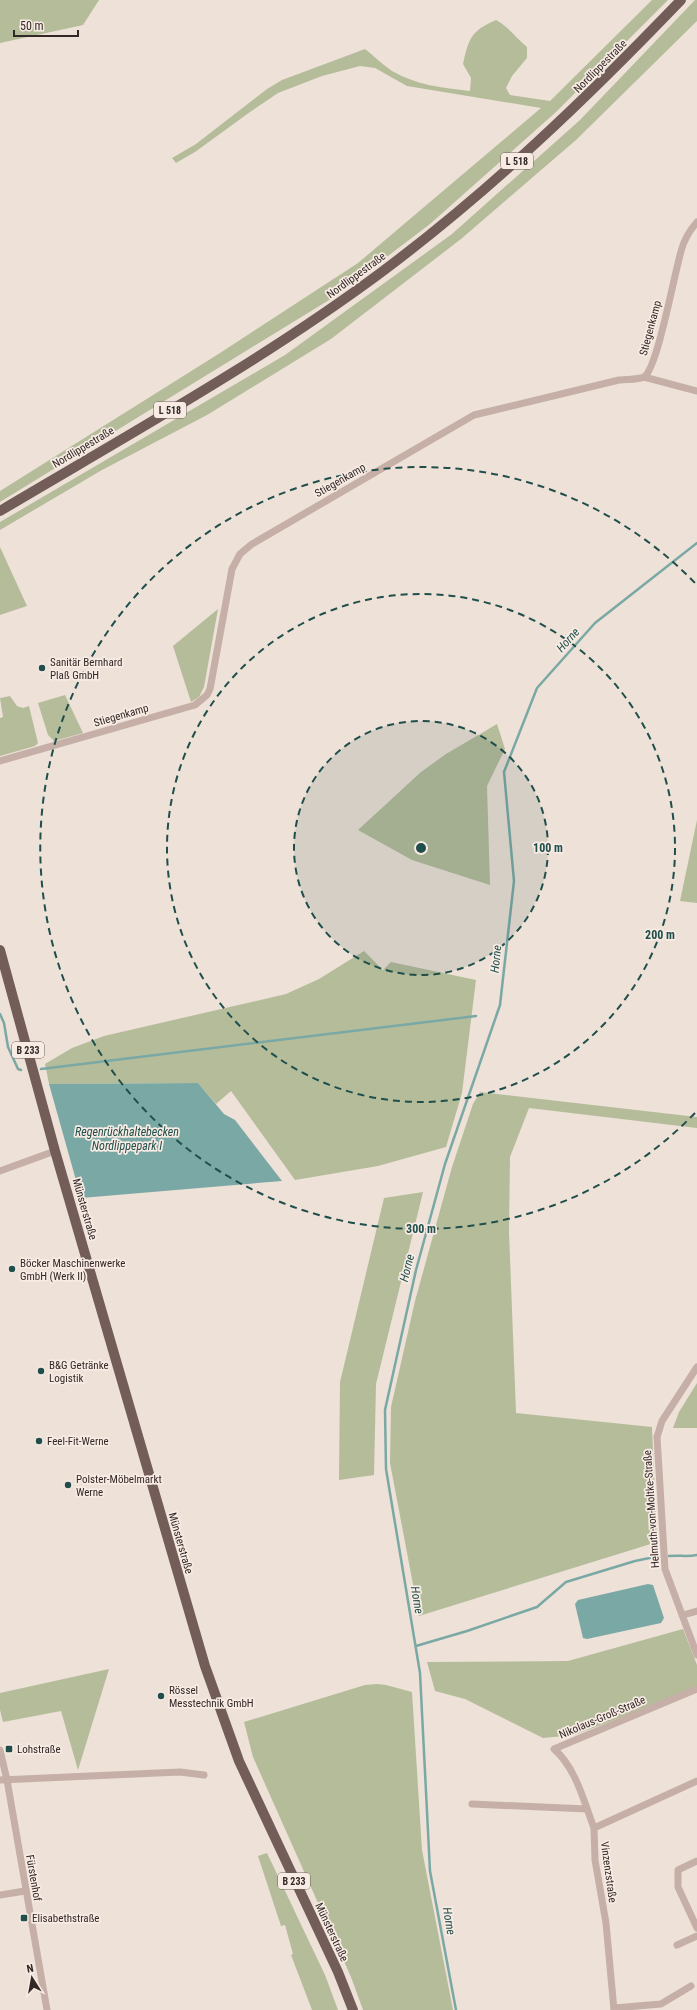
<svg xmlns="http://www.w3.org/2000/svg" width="697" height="2010" viewBox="0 0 697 2010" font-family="'Roboto Condensed',sans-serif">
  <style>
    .green { fill: #b5bc9a }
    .water { fill: #7aa8a4 }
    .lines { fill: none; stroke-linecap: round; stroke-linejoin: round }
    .stream { stroke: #7aa8a4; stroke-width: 2.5 }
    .minor { stroke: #c5afa6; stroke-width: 7 }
    .primary { stroke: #725d58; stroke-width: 10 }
    .ring { fill: none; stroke: #204f4b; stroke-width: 2; stroke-dasharray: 7 5 }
    .poi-dot { fill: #204f4b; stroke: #f7ebe4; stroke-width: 1.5 }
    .labels { text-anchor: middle; stroke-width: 3.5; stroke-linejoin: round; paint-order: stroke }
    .shield { fill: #f7ebe4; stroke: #6d625f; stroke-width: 1 }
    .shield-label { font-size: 10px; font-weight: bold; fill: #322826 }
    .street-label { font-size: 11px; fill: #322826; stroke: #f7ebe4 }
    .poi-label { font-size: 11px; fill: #322826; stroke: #f7ebe4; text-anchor: start }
    .water-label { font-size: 12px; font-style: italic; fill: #204f4b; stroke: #f7ebe4 }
    .centre { fill: #204f4b; stroke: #f7ebe4; stroke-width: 2 }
    .ring-label { font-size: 12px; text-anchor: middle; font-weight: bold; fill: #204f4b; stroke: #f7ebe4; stroke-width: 3.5; stroke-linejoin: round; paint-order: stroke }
  </style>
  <rect width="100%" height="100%" fill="#eee1d8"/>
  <g class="green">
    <path d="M0 0H99L83 25 0 43Z"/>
    <path d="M652 0H668L556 112 430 224 334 297 0 502V491L220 353 358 263 541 108 407 86 375 68 360 66 322 76 278 93 250 112 195 152 176 163 172 158 196 144 267 89 282 80 365 49C374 56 383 65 392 71 416 85 443 88 470 91L471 78 463 64C469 38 471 31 496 20 509 27 516 38 527 47V58L512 76 506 88 510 95 550 101Z"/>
    <path d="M695 0H697V21L576 140 461 239 331 339 207 415 102 470 0 530V522L285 355 452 234 580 120Z"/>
    <path d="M0 547 27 606 0 615Z"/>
    <path d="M218 609 204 687 199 697 191 702 173 646Z"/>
    <path d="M65 695 83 733 54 741 48 735 38 703Z"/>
    <path d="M10 696 17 706 23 708 29 706 38 743 35 746 0 756V718L3 717 0 698Z"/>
    <path d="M497 724 505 749 487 786 490 885 412 860 358 830 421 772 446 754Z"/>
    <path d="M697 820V903L680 901Z"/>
    <path d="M364 951 383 970 391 962 476 980 462 1093 446 1147 378 1166 295 1180 231 1091 216 1104 198 1083 49 1084 45 1064 72 1048 104 1036 286 994 319 979Z"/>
    <path d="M480 1092 697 1117V1128L529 1108 510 1157 509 1232 516 1413 652 1427 657 1542 419 1616 390 1463 391 1407 415 1301 452 1167 473 1104Z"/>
    <path d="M423 1192 376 1384 374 1475 339 1480 340 1382 384 1198Z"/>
    <path d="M697 1383V1428H673L679 1412Z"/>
    <path d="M683 1629 697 1665V1688L575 1735 543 1738 465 1699 435 1691 427 1662 568 1661Z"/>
    <path d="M109 1669 78 1770 61 1711 3 1722 0 1710V1693Z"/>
    <path d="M377 1684 386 1685 412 1692 422 1850 453 2010H363L351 1977 253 1757 244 1722 365 1685Z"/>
    <path d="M267 1853 325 1975 338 2010H312L291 1955 293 1954 285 1925 281 1926 258 1856Z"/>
  </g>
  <g class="water">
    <path d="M198 1083 224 1114 235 1120 282 1181 81 1198 49 1084Z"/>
    <path d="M648 1584 653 1585 664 1618 661 1623 587 1639 583 1638 575 1604 578 1600Z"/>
  </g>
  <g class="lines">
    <g class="stream">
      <path d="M0 1014 4 1023 8 1047 18 1069 21 1070"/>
      <path d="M41 1069 476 1016"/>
      <path d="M669 1556C679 1555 687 1557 697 1555"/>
      <path d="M416 1646 467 1631 537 1607 566 1582 635 1561 659 1556"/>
      <path d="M456 2010 430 1871 420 1673 386 1469 385 1410 416 1270 445 1164 500 1005 514 881 504 772 537 688 595 623 697 543"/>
    </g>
    <g class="minor">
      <path d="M644 377 697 391"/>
      <path d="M0 761 195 705 207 695 210 689 232 569 240 554 252 544 474 415 619 380C626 379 638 380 644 377 658 368 675 269 682 248 685 238 690 230 697 222"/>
      <path d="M0 1171 55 1151"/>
      <path d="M697 1367 662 1421 657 1437 665 1569 697 1655"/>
      <path d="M683 1615 697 1611"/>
      <path d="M0 1750 7 1780 47 2010"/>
      <path d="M0 1780 180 1772 204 1775"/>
      <path d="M472 1804 587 1809"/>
      <path d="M594 1828C584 1802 576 1768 554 1749L697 1689"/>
      <path d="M697 1861 678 1870V1887L697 1928"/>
      <path d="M0 1895 25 1891"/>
      <path d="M677 1945 697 1936"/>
      <path d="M614 2008 661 2004 691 1986"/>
      <path d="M614 2010 606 1923 595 1860 594 1828 697 1781"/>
    </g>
    <g class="primary">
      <path d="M0 511C128 435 260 362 379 274 489 192 586 99 681 0"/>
      <path d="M0 950 55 1151 205 1666 239 1761 338 1972 353 2010"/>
    </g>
  </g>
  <circle cx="421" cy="848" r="127" fill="#204f4b" fill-opacity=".12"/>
  <g class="ring">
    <circle cx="421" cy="848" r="127"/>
    <circle cx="421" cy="848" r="254"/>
    <path d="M695 1113A381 381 0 1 1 695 583"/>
  </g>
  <g class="poi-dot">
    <circle cx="42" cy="668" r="4"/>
    <circle cx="12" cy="1269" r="4"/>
    <circle cx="41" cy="1371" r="4"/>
    <circle cx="39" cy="1441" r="4"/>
    <circle cx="68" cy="1485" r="4"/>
    <circle cx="161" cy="1696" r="4"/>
    <rect x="5" y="1745" width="8" height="8" rx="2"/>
    <rect x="20" y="1914" width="8" height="8" rx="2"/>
  </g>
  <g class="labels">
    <g class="shield">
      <rect x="501" y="153" width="32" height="16" rx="3"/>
      <rect x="154" y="402" width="32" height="16" rx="3"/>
      <rect x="12" y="1042" width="32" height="16" rx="3"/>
      <rect x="278" y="1873" width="32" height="16" rx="3"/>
    </g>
    <g class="shield-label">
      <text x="517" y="165">L 518</text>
      <text x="170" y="414">L 518</text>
      <text x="28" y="1054">B 233</text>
      <text x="294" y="1885">B 233</text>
    </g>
    <g class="street-label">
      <text transform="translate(600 66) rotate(-45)" y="4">Nordlippestraße</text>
      <text transform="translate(356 275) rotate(-36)" y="4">Nordlippestraße</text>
      <text transform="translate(650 328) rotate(-75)" y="4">Stiegenkamp</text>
      <text transform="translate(83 447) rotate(-31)" y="4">Nordlippestraße</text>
      <text transform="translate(340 480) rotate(-30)" y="4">Stiegenkamp</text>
      <text transform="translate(121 715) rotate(-16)" y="4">Stiegenkamp</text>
      <text transform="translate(85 1209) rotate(74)" y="4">Münsterstraße</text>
      <text transform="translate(651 1509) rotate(-94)" y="4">Helmuth-von-Moltke-Straße</text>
      <text transform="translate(181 1543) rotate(74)" y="4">Münsterstraße</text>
      <text transform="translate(602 1717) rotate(-23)" y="4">Nikolaus-Groß-Straße</text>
      <text transform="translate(609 1872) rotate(82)" y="4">Vinzenzstraße</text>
      <text transform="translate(34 1878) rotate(80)" y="4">Fürstenhof</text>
      <text transform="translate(332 1932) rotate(65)" y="4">Münsterstraße</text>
    </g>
    <g class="poi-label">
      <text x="50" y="666">Sanitär Bernhard<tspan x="50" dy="13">Plaß GmbH</tspan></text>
      <text x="20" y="1267">Böcker Maschinenwerke<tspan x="20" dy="13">GmbH (Werk II)</tspan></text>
      <text x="49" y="1369">B&amp;G Getränke<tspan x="49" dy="13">Logistik</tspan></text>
      <text x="47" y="1445">Feel-Fit-Werne</text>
      <text x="76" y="1483">Polster-Möbelmarkt<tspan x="76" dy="13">Werne</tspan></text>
      <text x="169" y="1694">Rössel<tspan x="169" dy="13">Messtechnik GmbH</tspan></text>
      <text x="17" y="1753">Lohstraße</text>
      <text x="32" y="1922">Elisabethstraße</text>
    </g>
    <g class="water-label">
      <text transform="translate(568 640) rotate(-48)" y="4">Horne</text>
      <text transform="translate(496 959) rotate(-84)" y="4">Horne</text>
      <text x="127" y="1136">Regenrückhaltebecken<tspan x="127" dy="14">Nordlippepark I</tspan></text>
      <text transform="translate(407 1268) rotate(-76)" y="4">Horne</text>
      <text transform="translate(417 1600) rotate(80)" y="4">Horne</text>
      <text transform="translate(449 1921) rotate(80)" y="4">Horne</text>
    </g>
  </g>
  <circle cx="421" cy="848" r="6" class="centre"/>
  <g class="ring-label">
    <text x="548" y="852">100 m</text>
    <text x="660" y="939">200 m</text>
    <text x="421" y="1233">300 m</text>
  </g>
  <g transform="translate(32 1978) rotate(349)" stroke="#f7ebe4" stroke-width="3" paint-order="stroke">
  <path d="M0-3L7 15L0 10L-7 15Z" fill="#322826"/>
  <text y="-6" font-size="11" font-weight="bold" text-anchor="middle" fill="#322826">N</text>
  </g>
  <path d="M14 30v6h64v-6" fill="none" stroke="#322826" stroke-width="2"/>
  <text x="20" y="30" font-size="12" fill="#322826" stroke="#f7ebe4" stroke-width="3" paint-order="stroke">50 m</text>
</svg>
